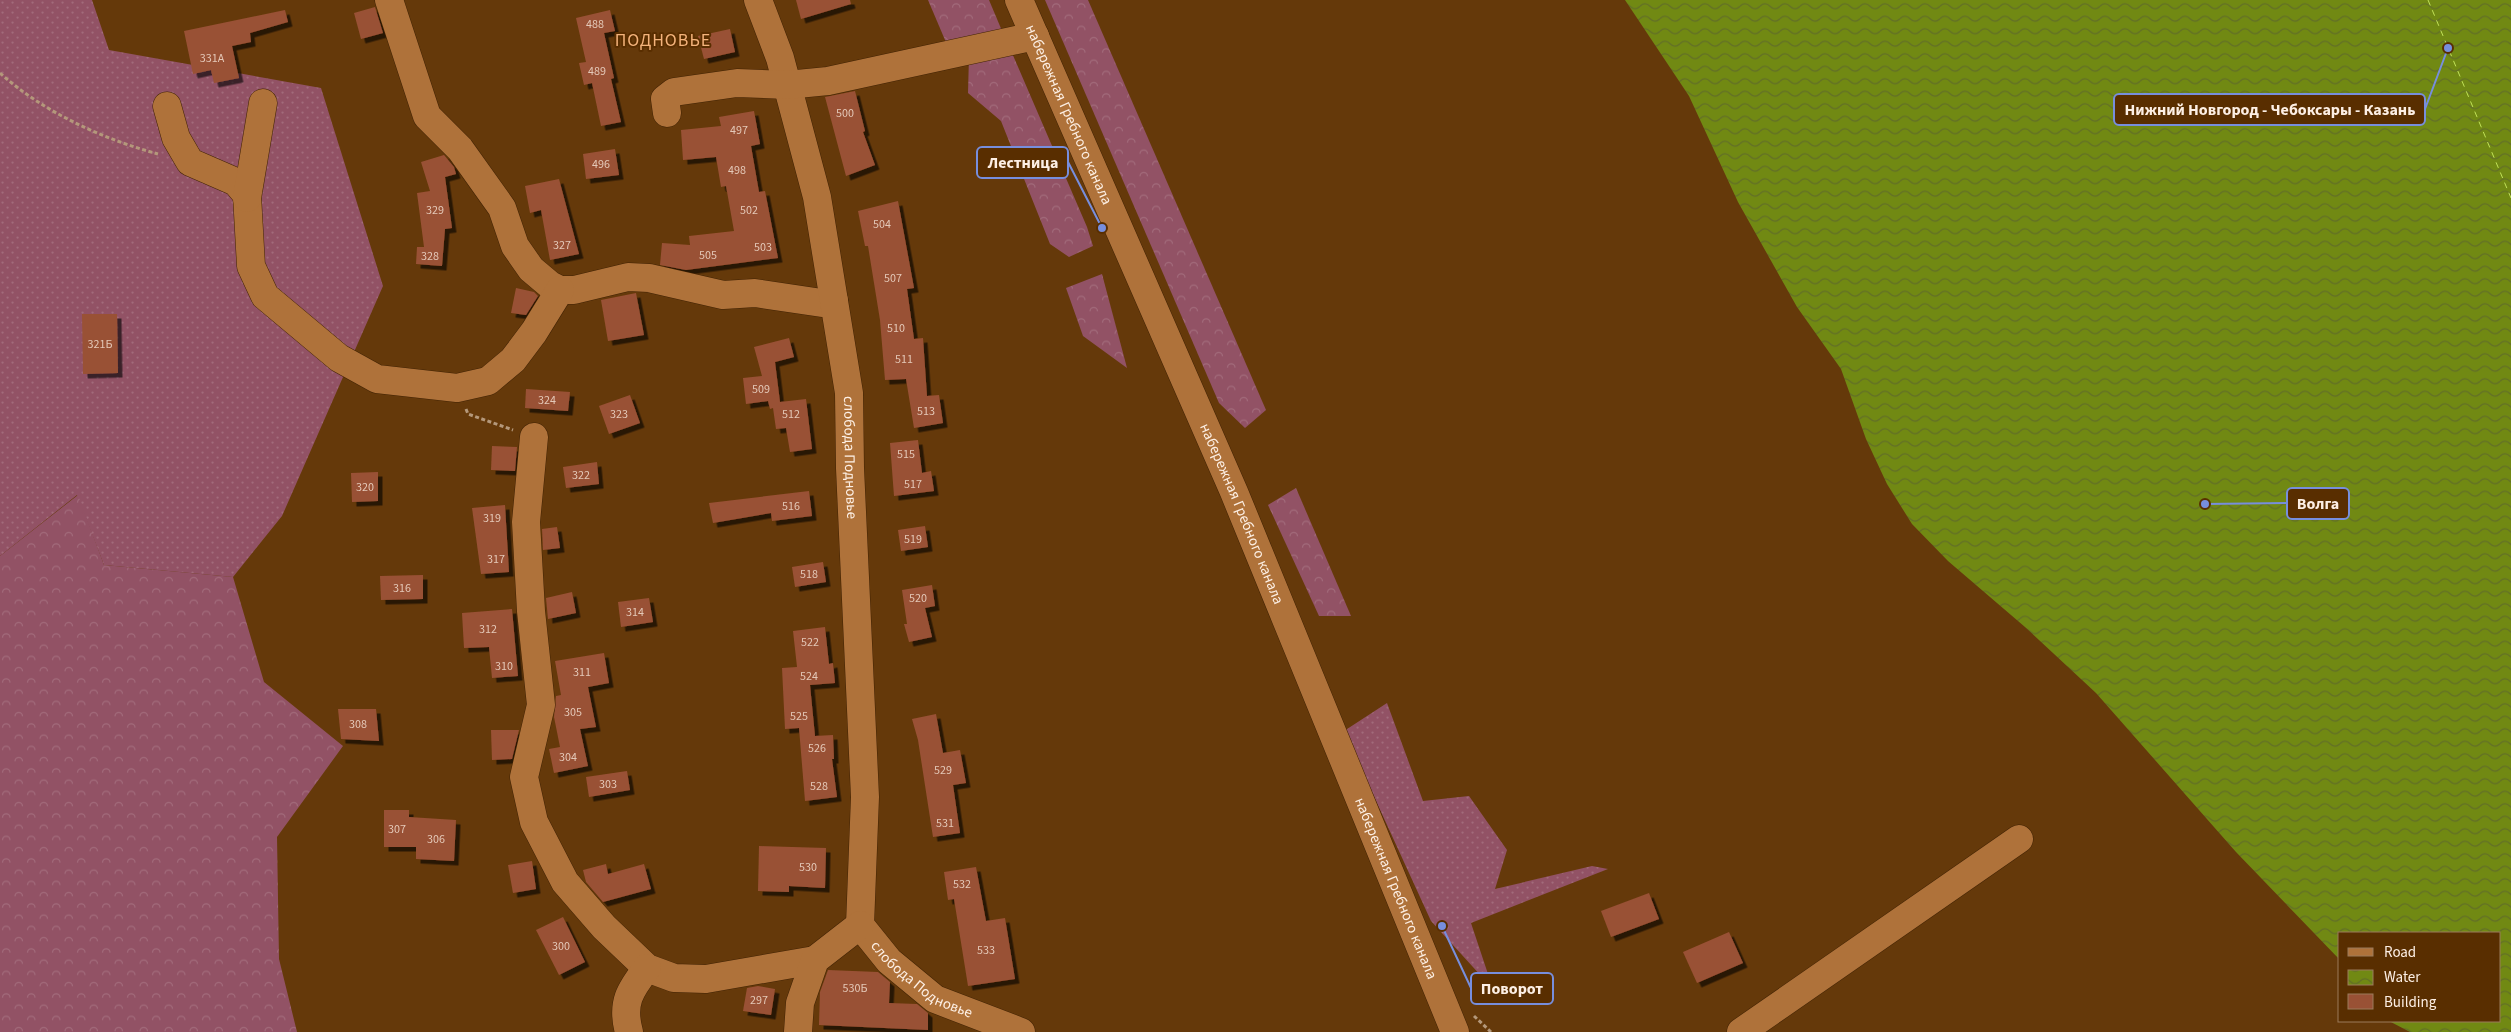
<svg xmlns="http://www.w3.org/2000/svg" width="2511" height="1032" viewBox="0 0 2511 1032" font-family="'Source Sans 3',sans-serif">
  <style>
    .grass { fill: url(#grass-dots) }
    .forest { fill: url(#forest-crowns) }
    .water { fill: url(#water-waves) }
    .lines { fill: none; stroke-linecap: round; stroke-linejoin: round }
    .ferry { stroke: #c1e258; stroke-width: 1; stroke-dasharray: 6 5; stroke-linecap: butt }
    .building { fill: #995135; filter: url(#shadow) }
    .minor-casing { stroke: #422304; stroke-width: 29 }
    .path { stroke: #b4987b; stroke-width: 3; stroke-dasharray: 4 2.5; stroke-linecap: butt }
    .minor { stroke: #af723a; stroke-width: 28 }
    .labels { text-anchor: middle; stroke-width: 4; stroke-linejoin: round; paint-order: stroke }
    .number-label { font-size: 12px; fill: #e4c8b8 }
    .street-label { font-size: 15px; fill: #fdefe4; stroke: #592e00 }
    .quarter-label { font-size: 18px; letter-spacing: 1px; fill: #f4b37b; stroke: #592e00 }
    .leader { fill: none; stroke: #778edd; stroke-width: 2 }
    .callout-dot { fill: #778edd; stroke: #592e00; stroke-width: 2 }
    .callout { fill: #592e00; stroke: #778edd; stroke-width: 2 }
    .callout-label { font-size: 16px; text-anchor: middle; font-weight: bold; fill: #fdefe4 }
  </style>
  <defs>
    <pattern id="grass-dots" width="8" height="8" patternUnits="userSpaceOnUse" patternTransform="scale(1.25)"><rect width="8" height="8" fill="#925265"/><path d="M2 2h.1M6 6h.1" fill="none" stroke="#a26b7b" stroke-width="1.8" stroke-linecap="round"/></pattern>
    <pattern id="forest-crowns" width="20" height="18" patternUnits="userSpaceOnUse" patternTransform="scale(1.25)"><rect width="20" height="18" fill="#925265"/><path d="M2 6a3 3 0 1 1 6 0M12 15a3 3 0 1 1 6 0" fill="none" stroke="#a26b7b"/></pattern>
    <pattern id="water-waves" width="16" height="10" patternUnits="userSpaceOnUse" patternTransform="scale(1.25)"><rect width="16" height="10" fill="#718913"/><path d="M0 5q4-4 8 0t8 0" fill="none" stroke="#626f27"/></pattern>
    <filter id="shadow"><feDropShadow dx="4.5" dy="4.5" stdDeviation="0" flood-color="#0009"/></filter>
  </defs>
  <rect width="100%" height="100%" fill="#65390a"/>
  <g class="grass">
    <path d="M0 0H92L109 50 321 88 383 286 282 516 233 577 104 565 77 495 0 556Z"/>
    <path d="M1387 703 1423 801 1469 796 1507 850 1495 889 1592 866 1608 869 1471 923 1493 989 1431 921 1344 731Z"/>
  </g>
  <g class="forest">
    <path d="M928 0H989L1005 38 948 47Z"/>
    <path d="M1045 0H1088L1266 410 1245 428 1219 403Z"/>
    <path d="M1009 46 1087 227 1093 246 1069 257 1050 244 1001 121 968 93 969 56Z"/>
    <path d="M1102 274 1127 368 1083 336 1066 288Z"/>
    <path d="M1296 488 1351 616H1319L1268 505Z"/>
    <path d="M78 495 104 565 233 577 264 682 343 746 277 837 279 959 297 1032H0V556Z"/>
  </g>
  <path class="water" d="M1625 0H2511V1032H2410L2389 1021H2500V933H2340V960L2236 852 2096 693 2025 627 1948 561 1912 524 1887 484 1866 439 1841 369 1797 307 1738 202 1689 96Z"/>
  <g class="lines">
    <path class="ferry" d="M2428 0 2511 198"/>
  </g>
  <g class="building">
    <path d="M796 0H850L851 4 801 19Z"/>
    <path d="M375 7 383 33 361 39 354 13Z"/>
    <path d="M285 10 288 22 250 33 251 42 232 46 239 78 214 83 211 70 193 74 184 31Z"/>
    <path d="M610 10 615 31 604 33 614 78 611 79 621 122 601 126 592 83 584 85 579 63 586 62 576 18Z"/>
    <path d="M730 29 735 52 704 59 698 36Z"/>
    <path d="M855 91 865 131 863 132 875 165 846 176 825 97Z"/>
    <path d="M754 111 760 144 751 146 759 192 765 191 778 258 686 270 660 265 662 243 690 245 689 236 734 231 726 186 721 187 716 157 683 160 681 130 721 126 719 117Z"/>
    <path d="M615 149 619 175 586 179 583 154Z"/>
    <path d="M444 155 454 167 456 174 445 177 452 228 445 229 442 266 416 264 417 247H424L417 193 430 191 421 162Z"/>
    <path d="M559 179 579 254 550 260 541 210 530 213 525 186Z"/>
    <path d="M898 201 914 288 907 289 914 339 923 338 927 396 939 395 943 423 914 428 906 379 885 380 880 320 868 246H865L858 211Z"/>
    <path d="M516 288 534 292 538 296 526 315 511 313Z"/>
    <path d="M636 293 644 335 608 341 601 300Z"/>
    <path d="M82 314H117L118 373 83 374Z"/>
    <path d="M789 338 794 357 775 362 780 402 806 399 812 449 790 452 786 428 776 429 773 408 770 409 768 401 746 404 743 378 762 376 754 347Z"/>
    <path d="M526 389 570 392 568 411 525 408Z"/>
    <path d="M630 395 640 423 609 434 599 406Z"/>
    <path d="M918 440 922 473 931 471 934 491 894 496 890 443Z"/>
    <path d="M492 446 517 447 515 471 491 470Z"/>
    <path d="M597 462 599 484 566 488 563 467Z"/>
    <path d="M378 472V501L352 502 351 473Z"/>
    <path d="M809 491 812 516 772 521 771 513 713 523 709 503Z"/>
    <path d="M505 505 509 572 481 574 472 508Z"/>
    <path d="M925 526 928 547 901 551 898 530Z"/>
    <path d="M557 527 560 548 543 550 542 529Z"/>
    <path d="M823 562 826 582 795 587 792 567Z"/>
    <path d="M423 575V599L381 600 380 576Z"/>
    <path d="M932 585 935 606 925 608 932 637 909 642 904 624H907L902 590Z"/>
    <path d="M572 592 576 613 548 619 546 598Z"/>
    <path d="M649 598 653 622 621 627 618 602Z"/>
    <path d="M512 609 518 676 492 678 489 647 464 648 462 613Z"/>
    <path d="M825 627 829 664 833 663 835 683 810 685 815 736 833 735 834 759H832L837 797 805 801 799 728 785 729 782 668 797 667 793 631Z"/>
    <path d="M604 653 609 683 588 687 596 727 580 729 588 766 554 773 549 749 560 747 554 717 556 696 561 695 555 661Z"/>
    <path d="M338 709H376L379 741 341 739Z"/>
    <path d="M936 714 943 753 960 750 966 783 953 785 960 833 933 837 918 740 912 719Z"/>
    <path d="M491 730H519L512 759 492 760Z"/>
    <path d="M627 771 630 790 589 797 586 777Z"/>
    <path d="M384 810H409V817L456 820 454 861 416 859V847H384Z"/>
    <path d="M759 846 826 848 825 888 789 886V892L758 891Z"/>
    <path d="M532 861 536 889 513 893 508 865Z"/>
    <path d="M606 864 608 874 644 864 651 889 603 902 586 882 583 870Z"/>
    <path d="M976 867 986 921 1005 918 1015 979 968 986 954 899 948 900 944 872Z"/>
    <path d="M1649 893 1659 919 1611 937 1601 911Z"/>
    <path d="M563 917 585 962 559 975 536 930Z"/>
    <path d="M1729 932 1743 963 1697 983 1683 952Z"/>
    <path d="M828 970 878 972 890 982 889 1003 917 1004 928 1013V1030L819 1025 820 992Z"/>
    <path d="M758 986 775 989 771 1015 743 1011 747 988Z"/>
  </g>
  <g class="lines">
    <g class="minor-casing">
      <g id="minor">
        <path d="M389 0 427 116 460 149 502 208 515 246 531 269 550 285 560 290H574L628 277 649 278 723 295 755 293 822 303 834 301"/>
        <path id="s1" d="M758 0 780 58 817 197 849 393 850 468 865 797 860 925 889 961 935 999 1021 1032"/>
        <path id="s2" d="M1019 0 1234 492 1455 1032"/>
        <path d="M167 106 176 138 190 162 236 182 247 195 251 266 265 296 339 358 377 379 457 388 488 381 513 360 534 332 560 290"/>
        <path d="M667 113 665 99 674 92 737 83 787 85 828 81 1035 36"/>
        <path d="M247 198 263 103"/>
        <path d="M534 437 526 522 531 611 541 705 524 777 534 822 565 882 604 927 647 968 674 978 706 979 815 960"/>
        <path d="M629 1032C621 1003 630 990 647 968"/>
        <path d="M798 1032 800 1003 815 960 860 925"/>
        <path d="M1741 1032 2019 839"/>
      </g>
    </g>
    <g class="path">
      <path d="M0 73C43 112 103 139 158 154"/>
      <path d="M466 409 468 414 513 430"/>
      <path d="M1474 1016 1491 1032"/>
    </g>
    <use href="#minor" class="minor"/>
  </g>
  <g class="labels">
    <g class="number-label">
      <text x="595" y="28">488</text>
      <text x="212" y="62">331А</text>
      <text x="597" y="75">489</text>
      <text x="845" y="117">500</text>
      <text x="739" y="134">497</text>
      <text x="601" y="168">496</text>
      <text x="737" y="174">498</text>
      <text x="435" y="214">329</text>
      <text x="749" y="214">502</text>
      <text x="882" y="228">504</text>
      <text x="562" y="249">327</text>
      <text x="763" y="251">503</text>
      <text x="708" y="259">505</text>
      <text x="430" y="260">328</text>
      <text x="893" y="282">507</text>
      <text x="896" y="332">510</text>
      <text x="100" y="348">321Б</text>
      <text x="904" y="363">511</text>
      <text x="761" y="393">509</text>
      <text x="547" y="404">324</text>
      <text x="926" y="415">513</text>
      <text x="619" y="418">323</text>
      <text x="791" y="418">512</text>
      <text x="906" y="458">515</text>
      <text x="581" y="479">322</text>
      <text x="913" y="488">517</text>
      <text x="365" y="491">320</text>
      <text x="791" y="510">516</text>
      <text x="492" y="522">319</text>
      <text x="913" y="543">519</text>
      <text x="496" y="563">317</text>
      <text x="809" y="578">518</text>
      <text x="402" y="592">316</text>
      <text x="918" y="602">520</text>
      <text x="635" y="616">314</text>
      <text x="488" y="633">312</text>
      <text x="810" y="646">522</text>
      <text x="504" y="670">310</text>
      <text x="582" y="676">311</text>
      <text x="809" y="680">524</text>
      <text x="573" y="716">305</text>
      <text x="799" y="720">525</text>
      <text x="358" y="728">308</text>
      <text x="817" y="752">526</text>
      <text x="568" y="761">304</text>
      <text x="943" y="774">529</text>
      <text x="608" y="788">303</text>
      <text x="819" y="790">528</text>
      <text x="945" y="827">531</text>
      <text x="397" y="833">307</text>
      <text x="436" y="843">306</text>
      <text x="808" y="871">530</text>
      <text x="962" y="888">532</text>
      <text x="561" y="950">300</text>
      <text x="986" y="954">533</text>
      <text x="855" y="992">530Б</text>
      <text x="759" y="1004">297</text>
    </g>
    <g class="street-label">
      <text dy="5" stroke="none"><textPath href="#s2" startOffset="125">набережная Гребного канала</textPath></text>
      <text dy="5" stroke="none"><textPath href="#s1" startOffset="469">слобода Подновье</textPath></text>
      <text dy="5" stroke="none"><textPath href="#s2" startOffset="560">набережная Гребного канала</textPath></text>
      <text dy="5" stroke="none"><textPath href="#s2" startOffset="965">набережная Гребного канала</textPath></text>
      <text dy="5" stroke="none"><textPath href="#s1" startOffset="1021">слобода Подновье</textPath></text>
    </g>
    <g class="quarter-label">
      <text x="663" y="46">ПОДНОВЬЕ</text>
    </g>
  </g>
  <path class="leader" d="M2448 48L2425 109M1102 228L1068 162M2205 504L2287 503M1442 926L1471 988"/>
  <g class="callout-dot">
    <circle cx="2448" cy="48" r="5"/>
    <circle cx="1102" cy="228" r="5"/>
    <circle cx="2205" cy="504" r="5"/>
    <circle cx="1442" cy="926" r="5"/>
  </g>
  <g class="callout">
    <rect x="2114" y="94" width="311" height="31" rx="5"/>
    <rect x="977" y="147" width="91" height="31" rx="5"/>
    <rect x="2287" y="488" width="62" height="31" rx="5"/>
    <rect x="1471" y="973" width="82" height="31" rx="5"/>
  </g>
  <g class="callout-label">
    <text x="2270" y="115">Нижний Новгород - Чебоксары - Казань</text>
    <text x="1023" y="168">Лестница</text>
    <text x="2318" y="509">Волга</text>
    <text x="1512" y="994">Поворот</text>
  </g>
  <rect x="2338" y="932" width="162" height="90" fill="#592e00" stroke="#9b7b5b"/>
  <rect x="2348" y="948" width="25" height="8" fill="#af723a" stroke="#9b7b5b"/>
  <text x="2384" y="957" font-size="15" fill="#fdefe4">Road</text>
  <rect x="2348" y="970" width="25" height="15" fill="url(#water-waves)" stroke="#9b7b5b"/>
  <text x="2384" y="982" font-size="15" fill="#fdefe4">Water</text>
  <rect x="2348" y="994" width="25" height="15" fill="#995135" stroke="#9b7b5b"/>
  <text x="2384" y="1007" font-size="15" fill="#fdefe4">Building</text>
</svg>
